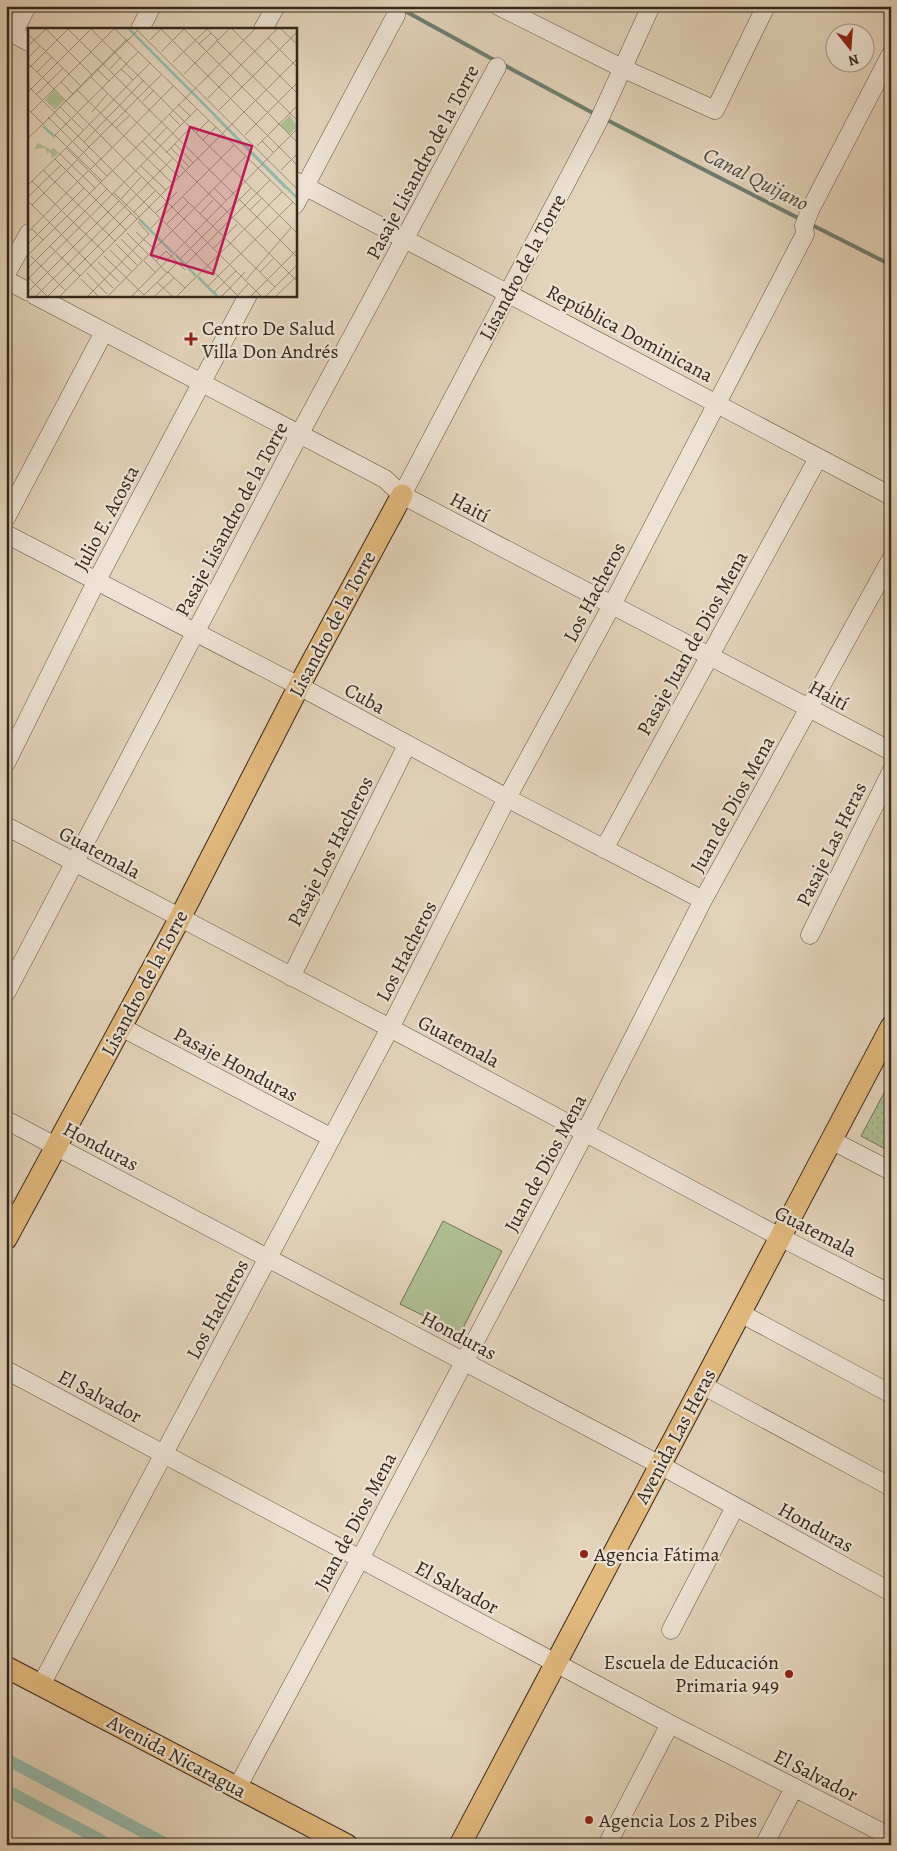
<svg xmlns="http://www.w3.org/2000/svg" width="897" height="1851" viewBox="0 0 897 1851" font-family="Alegreya,serif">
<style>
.green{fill:url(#green-dots);stroke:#727258}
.pitch{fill:#afbd93;stroke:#727258}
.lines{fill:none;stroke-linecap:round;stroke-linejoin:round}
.stream{stroke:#6f7f71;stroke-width:4}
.canal{stroke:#96b9aa;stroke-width:12}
.minor-casing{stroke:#605344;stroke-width:19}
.major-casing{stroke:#34281c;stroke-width:23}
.minor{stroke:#ede2d3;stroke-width:18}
.major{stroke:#e2ba7e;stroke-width:21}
.poi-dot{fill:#8f2418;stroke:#ede2d3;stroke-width:2}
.labels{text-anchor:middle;stroke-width:4.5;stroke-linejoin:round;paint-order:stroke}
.street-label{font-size:20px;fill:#34281c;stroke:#ede2d3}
.poi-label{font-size:20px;fill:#34281c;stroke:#ede2d3;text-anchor:start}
.water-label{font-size:21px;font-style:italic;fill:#4c4c40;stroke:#ede2d3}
.inset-river{fill:none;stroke:#96b9aa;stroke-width:2.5}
.inset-road{fill:none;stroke:#9d8f7b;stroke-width:1}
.view{fill:#c2185b;fill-opacity:0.15;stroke:#c2185b;stroke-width:2.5}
.inset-edge{fill:none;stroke:#34281c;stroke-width:2.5}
</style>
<defs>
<pattern id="green-dots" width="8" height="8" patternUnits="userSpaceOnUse" patternTransform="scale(1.25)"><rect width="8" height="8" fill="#afbd93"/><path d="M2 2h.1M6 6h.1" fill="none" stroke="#97a27e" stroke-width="1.8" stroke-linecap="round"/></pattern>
</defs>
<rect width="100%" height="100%" fill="#e3d3bb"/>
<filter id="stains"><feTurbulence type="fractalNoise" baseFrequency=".004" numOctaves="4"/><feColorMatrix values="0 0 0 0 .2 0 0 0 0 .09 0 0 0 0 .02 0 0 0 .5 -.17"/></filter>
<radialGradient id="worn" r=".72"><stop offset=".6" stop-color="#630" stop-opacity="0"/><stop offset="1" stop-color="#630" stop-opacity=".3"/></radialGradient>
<path class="green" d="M891 1080V1152L861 1136Z"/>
<path class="pitch" d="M443 1221 502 1251 460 1334 400 1304Z"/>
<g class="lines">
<path class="stream" d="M396 6 496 61
M502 64 593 113
M607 120 802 220
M810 224 891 265"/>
<path class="canal" d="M6 1759 168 1845
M6 1790 110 1845"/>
<defs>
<path id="minor" d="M498 6 622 68 715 110 766 6
M140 29 152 6
M263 29 276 6
M6 30 29 42
M13 34 27 6
M295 181 891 496
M295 205 396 15
M6 274 29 233
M6 280 29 292
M34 295 385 479 402 495 891 751
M402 495 598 122 651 6
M6 518 104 332
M6 534 299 686 507 798 703 900
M6 763 96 582 248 295
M6 826 390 1028 780 1237 891 1294
M604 849 818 458
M810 935 891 772
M291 977 407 745
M6 993 299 435 497 67
M121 1027 332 1138
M6 1120 660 1465 891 1592
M831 1140 891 1171
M740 1313 891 1394
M6 1370 670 1724 891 1837
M702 1385 891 1487
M671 1630 735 1507
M41 1685 390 1028 507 798 612 605 805 234 804 226 810 210 891 54
M237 1788 360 1559 585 1133 703 900 891 559
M607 1845 670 1724
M764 1845 794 1788"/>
<path id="major" d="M6 1239 180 918 299 686 402 495
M6 1667 347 1845
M460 1845 891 1027"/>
</defs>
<use href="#minor" class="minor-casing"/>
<use href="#major" class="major-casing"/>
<use href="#minor" class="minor"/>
<use href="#major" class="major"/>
</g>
<g class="poi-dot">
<path d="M188.5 331.5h5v5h5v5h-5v5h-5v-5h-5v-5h5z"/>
<circle cx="584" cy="1554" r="5"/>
<circle cx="789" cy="1674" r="5"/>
<circle cx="589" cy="1820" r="5"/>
</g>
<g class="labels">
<g class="street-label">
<text transform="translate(422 162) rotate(-62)" y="7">Pasaje Lisandro de la Torre</text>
<text transform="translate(522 267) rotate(-62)" y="7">Lisandro de la Torre</text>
<text transform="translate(630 333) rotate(28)" y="7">República Dominicana</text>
<text transform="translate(470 507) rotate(28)" y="7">Haití</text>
<text transform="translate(106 518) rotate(-62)" y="7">Julio E. Acosta</text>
<text transform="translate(231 519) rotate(-62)" y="7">Pasaje Lisandro de la Torre</text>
<text transform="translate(594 592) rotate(-62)" y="7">Los Hacheros</text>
<text transform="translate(332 624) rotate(-62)" y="7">Lisandro de la Torre</text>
<text transform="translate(692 643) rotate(-61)" y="7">Pasaje Juan de Dios Mena</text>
<text transform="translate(829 695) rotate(28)" y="7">Haití</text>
<text transform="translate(365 698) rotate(29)" y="7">Cuba</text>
<text transform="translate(732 804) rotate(-61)" y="7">Juan de Dios Mena</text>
<text transform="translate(831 844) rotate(-64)" y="7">Pasaje Las Heras</text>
<text transform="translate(330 851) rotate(-63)" y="7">Pasaje Los Hacheros</text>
<text transform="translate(100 852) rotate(28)" y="7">Guatemala</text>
<text transform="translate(406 951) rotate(-63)" y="7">Los Hacheros</text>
<text transform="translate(144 983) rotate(-62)" y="7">Lisandro de la Torre</text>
<text transform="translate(459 1041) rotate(28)" y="7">Guatemala</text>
<text transform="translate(236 1064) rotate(28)" y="7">Pasaje Honduras</text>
<text transform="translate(101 1146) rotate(28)" y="7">Honduras</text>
<text transform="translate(545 1163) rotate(-62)" y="7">Juan de Dios Mena</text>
<text transform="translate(816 1231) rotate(27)" y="7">Guatemala</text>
<text transform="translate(217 1309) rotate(-62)" y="7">Los Hacheros</text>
<text transform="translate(459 1335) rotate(28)" y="7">Honduras</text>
<text transform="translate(100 1396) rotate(28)" y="7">El Salvador</text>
<text transform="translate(675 1436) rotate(-62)" y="7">Avenida Las Heras</text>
<text transform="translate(355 1521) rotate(-62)" y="7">Juan de Dios Mena</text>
<text transform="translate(816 1527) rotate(29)" y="7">Honduras</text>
<text transform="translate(457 1587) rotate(28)" y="7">El Salvador</text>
<text transform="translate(177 1756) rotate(28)" y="7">Avenida Nicaragua</text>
<text transform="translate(816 1775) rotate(27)" y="7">El Salvador</text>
</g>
<g class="poi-label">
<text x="202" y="335">Centro De Salud<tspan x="202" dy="23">Villa Don Andrés</tspan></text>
<text x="594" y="1561">Agencia Fátima</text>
<text x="779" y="1669" text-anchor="end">Escuela de Educación<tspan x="779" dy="23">Primaria 949</tspan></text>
<text x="599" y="1827">Agencia Los 2 Pibes</text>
</g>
<g class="water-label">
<text transform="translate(756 179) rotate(27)" y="7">Canal Quijano</text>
</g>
</g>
<g transform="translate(28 28)">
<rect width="269" height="269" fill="#e3d3bb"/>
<path d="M26 62 36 72 27 82 17 72Z" fill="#afbd93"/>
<path d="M10 115 23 122 26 120 31 125 24 130 21 122 20 127 17 120 6 121Z" fill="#afbd93"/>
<path d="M262 87 269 99 262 106 252 97Z" fill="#afbd93"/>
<path class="inset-river" d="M101 1 269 170M188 89 258 160M15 98 27 109M111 191 145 225M147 226 168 248M170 249 189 268"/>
<path class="inset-road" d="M63 1 269 205M87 1 269 178M108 1 269 161M133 1 269 137M179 1 190 12M204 1 269 65M253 1 269 16M0 6 53 58M240 10 269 39M99 11 15 96 111 1M122 12 133 1M189 13 269 92M171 16 183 5M0 18 18 1 64 47M133 24 156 1 269 114M0 30 12 18M145 34 179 1M0 35 233 268M0 41 40 1 269 229M69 41 81 53M82 41 93 29M93 41 105 52M9 44 24 29M156 46 201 1M62 48 269 253M33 54 45 66M0 58 210 268M49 62 144 155M0 64 63 1M9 66 35 40M180 70 249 1M115 73 126 62M150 76 162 88M32 79 55 102M0 81 15 96 0 110M191 82 269 4M3 84 86 1M64 84 80 65M141 86 153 98M20 89 79 148M88 100 102 87M168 105 181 92M217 107 269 55M175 112 188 99M114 113 151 149M126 113 139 99M234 113 246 125M56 114 116 52M147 116 165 135M229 118 269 78M39 119 122 35M143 120 161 139M138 125 162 100M32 126 67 160M50 130 134 46M27 131 98 202M113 138 138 162M15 142 87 213M62 142 145 58M253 142 269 126M4 153 38 187M74 153 27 107 111 23M0 157 38 120 109 191M186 160 198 172M86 165 111 189M0 169 33 137M155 169 247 259M93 171 113 149M0 173 26 199M4 177 49 132M222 182 233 171M106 184 127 163M127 186 149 164M172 186 185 172M39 188 76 224M138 197 161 174M27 200 85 260M123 200 206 117M4 201 15 212M25 202 227 1M168 203 269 101M0 204 60 143M108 204 124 219M99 205 120 226M93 211 114 232M1 215 56 160M88 216 109 237M22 218 52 248M185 221 209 196M82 222 103 243M0 227 26 201M122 227 139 245M3 228 38 263M76 228 116 267 150 234M152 231 223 160M116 233 128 245M128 233 138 223 157 242M70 234 91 254M158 236 242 152M0 240 79 161M140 244 157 260M232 244 245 231M59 245 79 266M0 249 19 268M0 251 169 81M53 251 70 268M217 253 263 200M129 254 144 268M180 258 265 174M0 264 91 173M186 264 208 243M8 268 144 131M20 268 103 185M32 268 269 31M60 268 121 206 110 194M80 268 218 128M104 268 168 203M127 268 146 250M149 268 254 164M194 268 217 244M209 268 220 256M223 268 269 222M238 268 269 237M248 268 269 248"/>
<path class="view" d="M162 99 224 118 185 246 123 227Z"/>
<rect width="269" height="269" class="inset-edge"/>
</g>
<rect width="897" height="1851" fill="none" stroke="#e3d3bb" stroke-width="25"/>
<rect x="8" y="8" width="882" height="1836" fill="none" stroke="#34281c" stroke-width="2.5"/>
<rect x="12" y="12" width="872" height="1826" fill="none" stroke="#34281c"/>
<g transform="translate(850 48) rotate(163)"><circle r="24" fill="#ede2d3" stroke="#a3988a"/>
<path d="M0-4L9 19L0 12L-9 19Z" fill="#8f2418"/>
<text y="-8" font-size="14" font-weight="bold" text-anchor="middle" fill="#34281c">N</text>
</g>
<rect width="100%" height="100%" filter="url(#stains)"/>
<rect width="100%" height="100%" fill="url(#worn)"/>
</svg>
